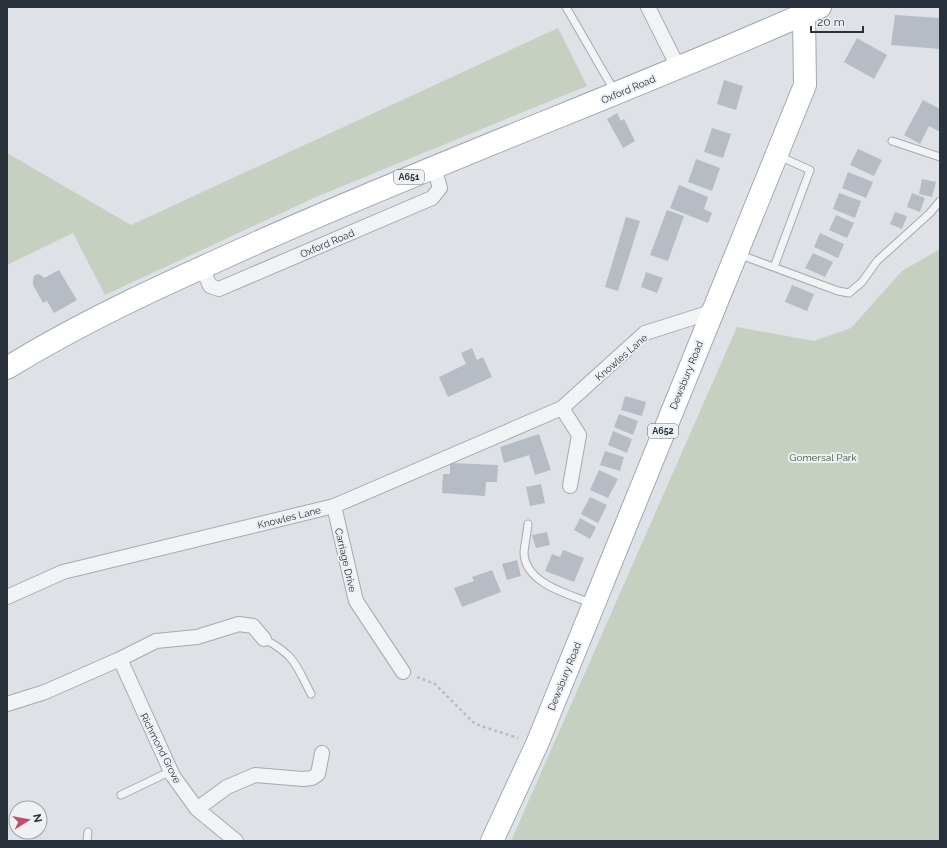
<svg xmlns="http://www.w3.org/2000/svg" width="947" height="848" viewBox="0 0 947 848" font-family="Raleway,sans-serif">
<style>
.green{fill:#c6d0c0}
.building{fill:#b6bcc3}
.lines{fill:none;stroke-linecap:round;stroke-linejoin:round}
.service-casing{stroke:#a4aab0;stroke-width:9}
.minor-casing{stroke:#a4aab0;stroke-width:16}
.primary-casing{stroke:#9fa8b1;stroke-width:24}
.path{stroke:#b9bdc1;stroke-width:2.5;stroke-dasharray:3 3;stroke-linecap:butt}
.service{stroke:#f1f3f5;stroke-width:7}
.minor{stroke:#f1f3f5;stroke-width:14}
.primary{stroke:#fff;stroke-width:22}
.labels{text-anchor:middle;stroke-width:4;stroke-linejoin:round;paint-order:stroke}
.shield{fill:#edf1f4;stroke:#646b73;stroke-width:1}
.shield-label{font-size:9px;font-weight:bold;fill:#29323c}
.street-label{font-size:10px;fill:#29323c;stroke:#edf1f4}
.park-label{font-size:10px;fill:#415637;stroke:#edf1f4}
</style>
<rect width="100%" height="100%" fill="#dee2e6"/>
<path class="green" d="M558 28 587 86 316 197 105 295 73 233 7 265V153L131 225Z
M940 249V841H511L737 327 814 341 851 328 902 271Z"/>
<path class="building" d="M895 15 940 18V49L891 45Z
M857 38 887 55 874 79 844 62Z
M724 80 743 86 736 110 717 104Z
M923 100 940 109V132L929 126 920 144 904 135Z
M617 113 621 121 624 119 635 141 623 148 607 119Z
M712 128 731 134 723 158 704 152Z
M858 149 882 160 874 176 850 165Z
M696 159 720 168 712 191 688 182Z
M848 172 873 182 866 198 842 188Z
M922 179 936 182 932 197 919 194Z
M679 185 708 197 704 209 712 213 708 223 670 208Z
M839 193 861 201 855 218 833 209Z
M912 193 925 198 920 212 907 207Z
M667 210 684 216 668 261 650 255Z
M895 212 907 216 902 229 890 224Z
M836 215 854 223 847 238 829 230Z
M626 217 640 221 618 291 605 287Z
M820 233 844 244 838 258 814 247Z
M813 253 833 262 825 277 805 268Z
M59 270 77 300 54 313 47 301 43 303 33 285V281L34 276 38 274 42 276 44 278Z
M646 272 663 278 657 293 641 287Z
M792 285 814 294 807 311 785 302Z
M472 348 477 360 483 357 492 377 448 397 439 377 466 364 461 353Z
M625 396 646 402 642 416 621 410Z
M619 414 638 421 633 435 614 427Z
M613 431 632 439 627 453 608 445Z
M539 434 551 470 535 475 529 455 504 463 500 447Z
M605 451 624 457 620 471 600 465Z
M450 463 498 465 497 482H486L485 496 442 493 443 474H450Z
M599 470 618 479 608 498 590 490Z
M541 484 545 503 530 506 526 487Z
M590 497 607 505 598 523 581 514Z
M580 518 596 527 590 539 574 530Z
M547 532 550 545 536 548 532 535Z
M563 550 584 558 574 582 545 571 552 554 560 557Z
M517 560 521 576 507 580 502 564Z
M492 570 501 592 462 607 454 588 474 581 472 577Z"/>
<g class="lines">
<defs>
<path id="service" d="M566 7 615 92
M892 141 940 157
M738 254 838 291 849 293 862 282 877 261 930 213 940 201
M774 267 810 170 779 156
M528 524C527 534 525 543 524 552 524 583 568 594 591 603
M264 639C295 655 296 665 311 694
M121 795 171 771
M87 841 88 832"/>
<path id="minor" d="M648 7 678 67
M202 267 210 286 219 289 432 198 440 188 434 167
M562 408 579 435 570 486
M334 506 356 601 403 672
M7 597 63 572 334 506 562 408 645 333 711 312
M120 659 173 776 197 809 236 841
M7 704 45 692 120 659 156 641 197 637 239 624 253 626 264 639
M197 809 227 787 255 775 303 779 312 778 318 774 322 753"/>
<path id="primary" d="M7 368C88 318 176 279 263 240 447 158 636 89 820 7
M492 841 537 744 805 85 804 14"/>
</defs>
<use href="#service" class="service-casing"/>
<use href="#minor" class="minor-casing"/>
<use href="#primary" class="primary-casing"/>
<path class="path" d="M417 677 435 684 475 724 518 738"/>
<use href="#service" class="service"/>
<use href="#minor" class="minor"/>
<use href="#primary" class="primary"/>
</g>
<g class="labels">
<g class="shield">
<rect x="394" y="170" width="30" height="14" rx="3"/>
<rect x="648" y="424" width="30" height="14" rx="3"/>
</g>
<g class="shield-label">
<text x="409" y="180">A651</text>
<text x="663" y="434">A652</text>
</g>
<g class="street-label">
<text transform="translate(628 89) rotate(-23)" y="4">Oxford Road</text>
<text transform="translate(327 243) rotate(-23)" y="4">Oxford Road</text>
<text transform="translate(621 357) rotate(-41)" y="4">Knowles Lane</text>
<text transform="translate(686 375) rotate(-68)" y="4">Dewsbury Road</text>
<text transform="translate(289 517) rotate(-14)" y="4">Knowles Lane</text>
<text transform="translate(346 560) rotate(77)" y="4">Carriage Drive</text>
<text transform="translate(564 676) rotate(-68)" y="4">Dewsbury Road</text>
<text transform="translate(161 748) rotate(63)" y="4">Richmond Grove</text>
</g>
<g class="park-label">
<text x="823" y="461">Gomersal Park</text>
</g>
</g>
<rect width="947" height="848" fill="none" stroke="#29323c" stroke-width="16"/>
<g transform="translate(28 820) rotate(79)"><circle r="19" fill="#edf1f4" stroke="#9fa5aa"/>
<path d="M0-3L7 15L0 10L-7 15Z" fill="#c24d6d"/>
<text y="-6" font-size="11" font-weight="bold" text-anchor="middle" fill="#29323c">N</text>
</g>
<path d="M811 26v6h52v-6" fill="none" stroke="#29323c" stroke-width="2"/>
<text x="817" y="26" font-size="12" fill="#29323c" stroke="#edf1f4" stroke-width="3" paint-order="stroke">20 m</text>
</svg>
